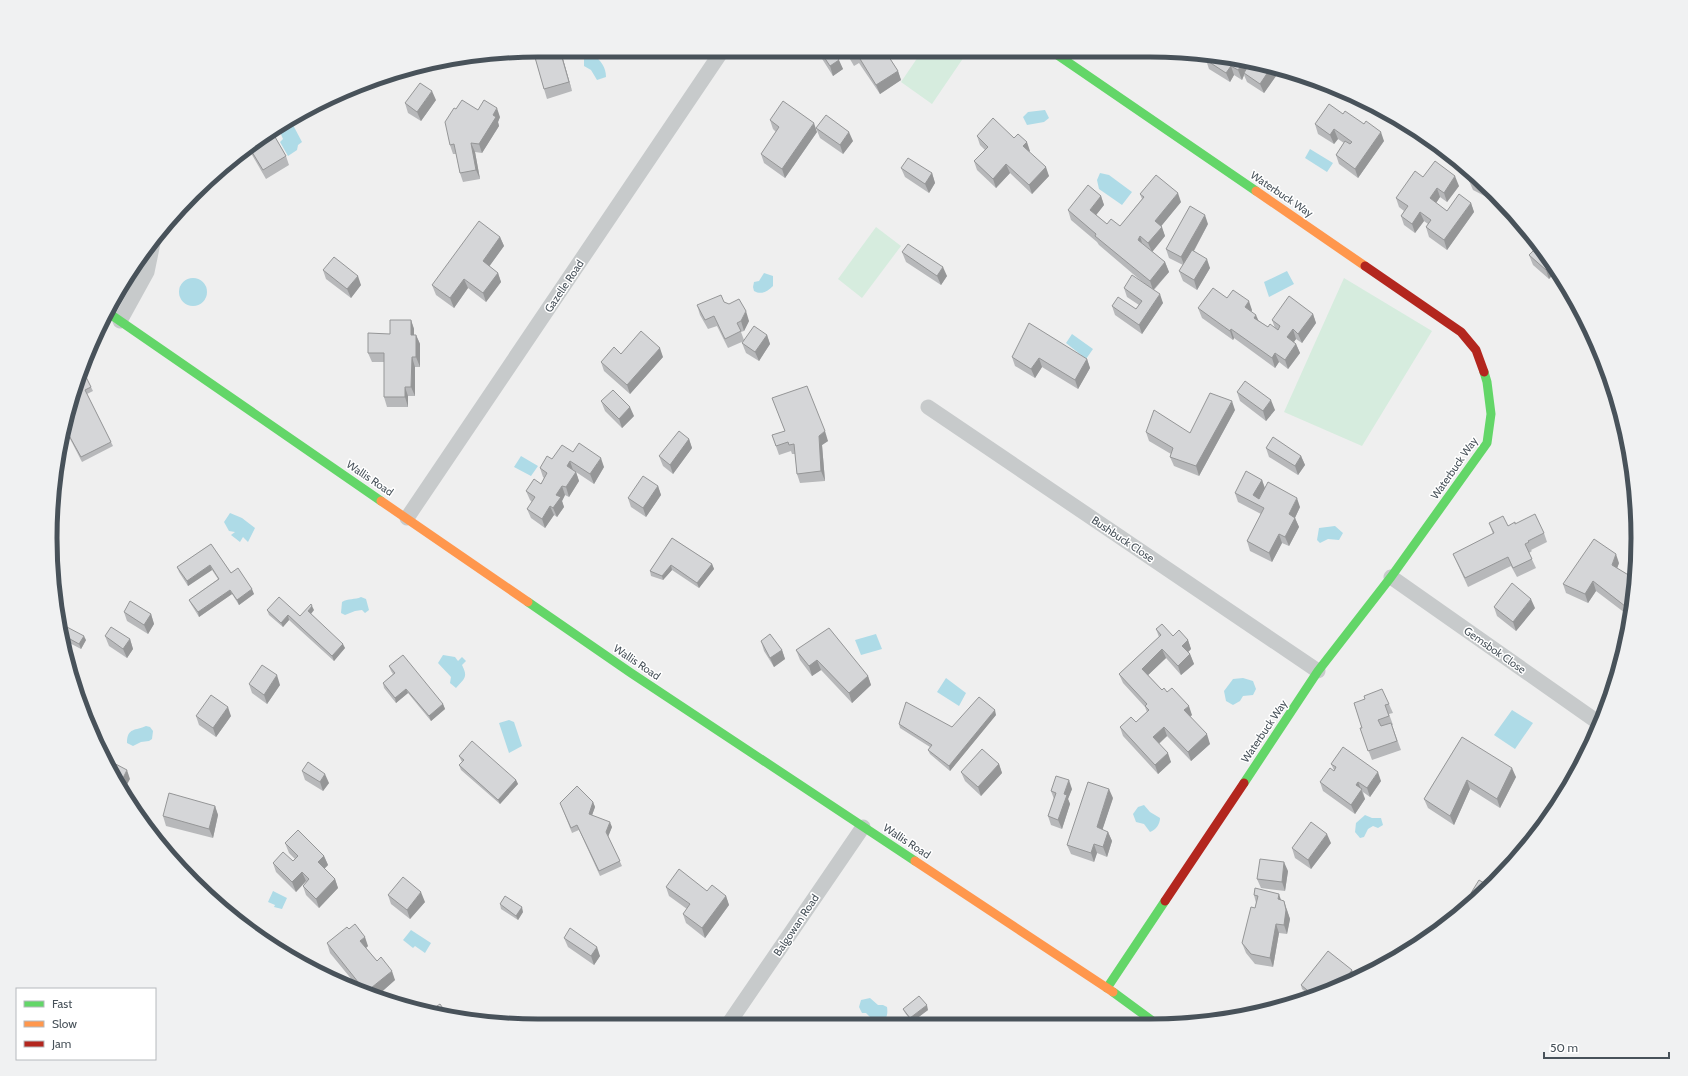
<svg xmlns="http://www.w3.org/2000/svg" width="1688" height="1076" viewBox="0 0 1688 1076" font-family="Cabin,sans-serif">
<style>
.green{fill:#d6ecde}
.water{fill:#aedbe7}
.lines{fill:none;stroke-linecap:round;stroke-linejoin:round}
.street{stroke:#c7cacb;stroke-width:15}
.fast{stroke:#63d668;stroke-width:9}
.slow{stroke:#ff974d;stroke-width:9}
.jam{stroke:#b3261e;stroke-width:9}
.wall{fill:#b7b8ba}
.shaded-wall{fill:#959697}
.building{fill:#d5d6d8;stroke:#959697}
.labels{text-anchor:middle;stroke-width:3;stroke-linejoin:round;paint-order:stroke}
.street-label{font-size:11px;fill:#48525a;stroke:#fff}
.rim{fill:none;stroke:#48525a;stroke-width:5}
</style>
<rect width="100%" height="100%" fill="#efefef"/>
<path class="green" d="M920 54H966L932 104 901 82Z
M876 227 901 246 862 298 838 279Z
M1344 278 1432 331 1362 446 1284 412Z"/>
<path class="water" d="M587 54H593C601 61 606 67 606 77L597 80 591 70 584 66V57Z
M1045 110 1049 118 1044 122 1027 125 1023 117 1028 112Z
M293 125 302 142 298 145 297 150 288 156 280 142 283 139 280 132Z
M1310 149 1333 163 1327 172 1305 158Z
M1100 173 1109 175 1132 192 1122 205 1099 189 1097 180Z
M1287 271 1294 284 1269 297 1264 282Z
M764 273 773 276V286C767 292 761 295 754 291L753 287 754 282 759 281Z
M179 292a14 14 0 1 1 28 0a14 14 0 1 1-28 0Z
M1072 334 1093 349 1086 359 1066 343Z
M521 456 538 466 531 476 514 467Z
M230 513 242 518 255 528 248 542 243 537 240 542 231 535 235 532 229 531 224 522Z
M1335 526 1343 533 1339 540 1328 539 1320 543 1317 540 1319 528Z
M361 597 366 599 369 610 365 613 362 610 355 611 345 615 341 613 342 602C348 598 355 600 361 597Z
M876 634 882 649 861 655 855 640Z
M443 655 455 657 458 661 462 657 466 661 462 665C468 677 465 678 456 688L450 683 451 677 438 663Z
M946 678 966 693 959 706 937 692Z
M1243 678 1253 681 1256 689 1253 695 1243 696 1240 701 1233 705 1226 701 1224 691 1233 679Z
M1512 710 1533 723 1515 749 1494 735Z
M509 720 514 722 522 746 509 753 499 723Z
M146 726 150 727 153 731 152 739 149 741 141 742 133 746 127 743C127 727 136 731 146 726Z
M1144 805 1150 812 1160 818C1160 824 1156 830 1150 832L1144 824 1136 822 1133 814 1138 807Z
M1365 815 1372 818H1381L1383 825 1378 828 1373 826 1368 829 1364 837 1360 838 1355 832 1356 823Z
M273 891 287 898 282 909 274 907 275 905 268 902Z
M411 930 431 943 425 953 415 946 413 948 403 940Z
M870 998 878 1005H883L887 1007C888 1014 887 1018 882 1023H876L866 1013H862L859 1007 861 1000Z"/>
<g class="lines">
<path class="street" d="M120 321 147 272 154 238
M928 407 1318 671
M407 518 720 54
M1391 577 1599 723
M729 1023 863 827"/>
<path class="fast" d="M1056 54 1256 191
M107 312 381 501
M528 602 631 673 915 861
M1244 783 1318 671 1391 577 1487 443 1491 414 1487 382 1484 372
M1107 988 1165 901
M1113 992 1158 1025"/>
<path class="slow" d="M1256 191 1365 266
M381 501 528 602
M915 861 1113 992"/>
<path class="jam" d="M1365 266 1461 332 1476 350 1484 372
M1165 901 1244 783"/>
</g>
<path class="wall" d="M534 54H568L569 58 563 59 572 91 547 99 544 89Z
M813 54H835L843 69 833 76 819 54 815 57Z
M847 54H887L898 71 901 80 880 94 859 63 854 66Z
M1205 54H1213L1274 70 1276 76 1264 93 1247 82 1244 75 1242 80 1234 75 1230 82 1209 69 1206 60 1208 56Z
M436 100 421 121 408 113 405 103Z
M478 110 500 117 498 122 499 126 482 153 475 152 480 179 463 182 460 173 456 154H453L450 145Z
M1343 114 1364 124 1384 141 1358 178 1339 164 1336 155 1344 143 1338 139 1334 144 1318 134 1315 124Z
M294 119 272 132 286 156 289 165 266 179 248 148 267 132Z
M770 120 817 132 785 178 764 163 761 154 776 132 773 129Z
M816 128 853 141 843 154 820 138Z
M977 136 1014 138 1030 151 1029 152 1049 176 1032 194 1010 173 996 188 977 170 974 161 985 150 980 145Z
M901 168 932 173 935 183 929 193 905 177Z
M1473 175 1506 206V207L1473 190 1469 181Z
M1423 177 1459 186 1447 202 1440 197 1436 203 1447 211 1471 203 1474 212 1447 250 1429 237 1426 227 1428 224 1424 221 1415 233 1404 225 1401 216 1404 211 1399 207 1396 198Z
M1140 194 1181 202 1161 226 1165 236 1152 252 1165 262 1169 272 1154 290 1163 303 1142 334 1115 315 1112 306 1136 309 1139 305 1127 297 1124 288 1146 285 1099 245 1097 242 1071 220 1068 210 1101 196 1104 205 1096 215 1107 224 1120 226 1142 199Z
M1208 224 1194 251 1210 268 1197 290 1183 281 1179 271 1183 265 1169 258 1166 249Z
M500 237 504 246 489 266 498 273 501 282 486 302 468 288 454 308 436 295 432 285Z
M1538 246 1556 271 1549 279 1533 265 1529 255Z
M902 252 947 276 941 285 906 262Z
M323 270 361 285 351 298 326 279Z
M724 302 749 321 744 331 741 332 744 340 767 335 770 344 759 361 746 353 742 343 744 341 728 348 717 326 708 329 700 315 697 305Z
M1198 308 1252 310V312L1258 320 1268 327 1275 328 1272 320 1313 314 1316 323 1302 343 1296 339 1294 342 1296 344 1300 353 1288 369 1279 362 1275 368 1234 338 1233 340 1202 318Z
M411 320 414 329V335H416L420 344V367H415V396H408V407H387L384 397V362H372L368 353 390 334Z
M621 354 663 357 630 394 604 371 601 362Z
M1012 357 1087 359 1090 368 1078 389 1042 367 1035 378 1015 366Z
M76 381 91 387 93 391 87 394 113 446 82 462 66 431Z
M1237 392 1275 410 1266 421 1240 401Z
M772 398 828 441 822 445 825 481 800 483 797 474 795 454H792L791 451 779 455 772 435 785 431Z
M601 401 634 416 622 428 605 411Z
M1235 410 1199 476 1174 466 1170 457 1171 454 1149 441 1146 432 1190 433Z
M689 439 692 448 673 474 663 466 659 456Z
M1266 448 1301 456 1305 465 1298 475 1269 457Z
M573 452 604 467 594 484 576 472 579 481 569 497 565 495 562 501 564 507 557 517 554 515 545 528 531 518 527 509 532 502 530 500 526 491 541 484 544 478 543 477 540 468 552 459Z
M1262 480 1265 488 1300 507 1295 518 1299 527 1289 546 1282 543 1272 562 1250 551 1247 541 1261 514 1238 502 1235 493Z
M658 486 661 495 646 517 631 507 628 498Z
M1489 523 1508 526 1515 524 1544 533 1547 542 1531 550 1532 551 1529 553 1536 568 1517 577 1511 566 1468 587 1457 563 1453 554 1493 534Z
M672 538 712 564 714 569 699 588 672 570 663 580 651 576 650 571Z
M211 544 231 573 254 594 239 605 232 594 199 617 191 604 189 600 218 579 212 570 188 586 179 572 177 567Z
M1619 563 1617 568 1635 579 1629 616 1596 591 1588 603 1566 593 1563 584Z
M1494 607 1535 608 1516 631 1497 616Z
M267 610 300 616 314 610 311 614 345 648 334 661 289 620 283 627 269 615Z
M124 612 151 614 154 624 148 634 127 621Z
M1156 629 1173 636 1188 640 1191 649 1188 652 1190 654 1194 664 1181 675 1166 658 1148 675 1162 690 1167 692 1192 715 1190 717 1210 744 1191 761 1167 736 1159 744 1171 762 1158 774 1123 736 1120 727 1136 722 1147 712 1145 707 1123 683 1119 674 1159 637Z
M61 634 86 640 81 649 62 639Z
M105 636 130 639 133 649 127 658 109 646Z
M761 641 782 650 785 659 774 667 764 651Z
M796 650 868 676 871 685 852 703 821 670 812 676 800 660Z
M389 666 443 704 445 709 431 721 408 693 396 703 384 688 383 683 393 674 391 671Z
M249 684 280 685 267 704 252 693Z
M1354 703 1389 704 1393 713 1389 714 1393 725H1392L1401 750 1372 760 1360 728H1362Z
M996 715 950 771 930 754 928 750 930 747 900 728 899 724 952 727Z
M196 716H231L216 737 199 725Z
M1462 737 1516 777 1500 808 1470 789 1454 825 1428 808 1424 799Z
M459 756 516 780 518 784 500 804 461 770 459 765 462 762Z
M999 764 1002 773 981 796 965 781 961 772Z
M1331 764 1381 781 1370 797 1363 792 1365 799 1355 814 1323 791 1320 782 1334 770Z
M302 771 329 783 323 791 305 780Z
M1072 789 1068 799 1070 804 1062 829 1051 825 1048 816 1054 799 1051 791Z
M1113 798 1102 830 1108 832 1112 841 1107 857 1097 853 1094 862 1071 854 1067 845Z
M593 802 595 807 592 815 612 827 608 836 622 866 600 876 579 830 572 833 560 803Z
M215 806 218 815 213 838 166 826 163 816Z
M285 843 324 856 328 865 324 869 335 879 338 888 319 908 306 895 303 886 306 882V881L296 892 276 872 273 863 293 861 295 859 289 853Z
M1331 843 1311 869 1295 858 1292 848Z
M1288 871 1285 891 1261 888 1257 879Z
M1489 886 1474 902 1471 893Z
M666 887 707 891 726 896 729 905 705 938 686 923 683 914 687 909 669 896Z
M388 895 425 902 410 919 391 904Z
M1254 895 1281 900 1287 910 1290 919 1287 934 1279 933 1273 967 1255 964 1246 953 1242 943 1255 908 1256 903Z
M500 904 523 912 518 920 501 909Z
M349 929 368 946 366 948 377 961 395 980 377 996 362 992 330 953 327 943Z
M564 938 600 956 594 965 568 947Z
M1354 975 1351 978 1310 996 1302 989 1301 985Z
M903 1009 928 1010 912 1022 905 1013Z"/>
<path class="shaded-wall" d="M561 54 563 59 572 91 569 82Z
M814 54H819L815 57Z
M839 60 843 69 833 76 830 66Z
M1244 62 1251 64 1244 73V75L1242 80 1238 70Z
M1231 66 1234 75 1230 82 1226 73Z
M1270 69 1274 70 1276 76 1264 93 1260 84Z
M898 71 901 80 880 94 876 85Z
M432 91 436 100 421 121 417 112Z
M497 108 500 117 498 122 499 126 482 153 479 144 493 115Z
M814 123 817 132 785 178 782 169Z
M1334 129 1338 139 1334 144 1330 135Z
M849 132 853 141 843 154 840 145Z
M1381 132 1384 141 1358 178 1355 169Z
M1027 142 1030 151 1026 155 1023 146Z
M471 143 475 152 480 179 476 170Z
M1006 164 1010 173 996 188 993 179Z
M1046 167 1049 176 1032 194 1029 185Z
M932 173 935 183 929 193 925 184Z
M1455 176 1459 186 1447 202 1444 193Z
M1437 188 1440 197 1433 208 1430 198Z
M1178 193 1181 202 1158 230 1155 221Z
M1101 196 1104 205 1093 219 1090 210Z
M1471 203 1474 212 1447 250 1444 240Z
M1420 212 1424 221 1415 233 1412 224Z
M1205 215 1208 224 1185 267 1181 257Z
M1162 227 1165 236 1152 252 1148 243Z
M1140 236 1143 246 1138 240Z
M500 237 504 246 486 271 483 261Z
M1207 259 1210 268 1197 290 1194 280Z
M1165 262 1169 272 1153 290 1150 281Z
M1551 264 1556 271 1549 279 1546 270Z
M943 267 947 276 941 285 937 276Z
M498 273 501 282 486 302 483 293Z
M358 276 361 285 351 298 347 289Z
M464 279 468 288 454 308 450 298Z
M1160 294 1163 303 1142 334 1139 325Z
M1249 301 1252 310 1248 316 1245 307Z
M746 311 749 321 744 331 741 321Z
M1313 314 1316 323 1302 343 1298 334Z
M1256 315 1260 324 1254 318Z
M411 320 414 329V344L411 335Z
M1231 329 1234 338 1233 340 1230 331Z
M1293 329 1296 339 1291 346 1287 337Z
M416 335 420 344V367L416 357Z
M767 335 770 344 759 361 755 352Z
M1296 344 1300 353 1288 369 1285 360Z
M660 348 663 357 630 394 627 385Z
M1275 353 1279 362 1275 368 1272 358Z
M412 357 415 367V396L411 387Z
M1039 358 1042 367 1035 378 1031 369Z
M1087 359 1090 368 1078 389 1075 380Z
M405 387 408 396V407L405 397Z
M1271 400 1275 410 1266 421 1263 411Z
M1232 401 1235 410 1199 476 1196 466Z
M630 407 634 416 622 428 619 419Z
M825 431 828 441 822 445 825 481 821 471 819 436Z
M689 439 692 448 673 474 670 465Z
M1301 456 1305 465 1298 475 1295 466Z
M601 458 604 467 594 484 590 474Z
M570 461 573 470 567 466Z
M576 472 579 481 569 497 566 487Z
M1262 480 1265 489 1257 505 1253 495Z
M562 486 565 495 562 501 564 507 557 517 553 508 556 495Z
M658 486 661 495 646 517 643 508Z
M1297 498 1300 507 1292 524 1289 514Z
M550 506 554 515 545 528 542 519Z
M1295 518 1299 527 1289 546 1285 537Z
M1279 534 1282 543 1272 562 1269 553Z
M1616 554 1619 563 1615 574 1612 565Z
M712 564 714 569 699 588 697 583Z
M210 565 212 570 188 586 187 581Z
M671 565 672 570 663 580 662 576Z
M1593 581 1596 591 1588 603 1585 594Z
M252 589 254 594 239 605 237 600Z
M230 590 232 594 199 617 198 612Z
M1531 599 1535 608 1516 631 1513 622Z
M312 606 314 610 309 616 308 611Z
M151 614 154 624 148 634 144 625Z
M288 615 289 620 283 627 281 623Z
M84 636 86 640 81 649 79 644Z
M130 639 133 649 127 658 123 649Z
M1188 640 1191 649 1185 655 1182 646Z
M343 644 345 648 334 661 332 656Z
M1162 649 1166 658 1145 678 1142 669Z
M782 650 785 659 774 667 770 658Z
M1190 654 1194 664 1181 675 1178 666Z
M817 660 821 670 812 676 809 666Z
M277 675 280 685 267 704 264 695Z
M868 676 871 685 852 703 849 693Z
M406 689 408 693 396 703 395 698Z
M443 704 445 709 431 721 429 716Z
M1189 706 1192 715 1187 719 1184 710Z
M228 707 231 716 216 737 213 728Z
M995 710 996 715 950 771 949 766Z
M1164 727 1167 736 1156 746 1153 737Z
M100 731 103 741 98 745 94 737Z
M1207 734 1210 744 1191 761 1188 752Z
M1168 753 1171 762 1158 774 1155 765Z
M108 756 111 766 110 767 105 759Z
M999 764 1002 773 981 796 978 787Z
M1512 768 1516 777 1500 808 1497 799Z
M127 770 130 779 123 792 120 784Z
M1378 772 1381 781 1370 797 1367 788Z
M325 774 329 783 323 791 320 782Z
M516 780 518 784 500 804 498 800Z
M1069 780 1072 789 1068 799 1070 804 1062 829 1058 820 1064 794Z
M1467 780 1470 789 1454 825 1450 816Z
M1358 782 1365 799 1355 814 1351 805 1356 785Z
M1109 789 1113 798 1100 837 1097 827Z
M593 802 595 807 591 818 589 814Z
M215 806 218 815 213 838 209 829Z
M610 822 612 827 608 837 606 832Z
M1108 832 1112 841 1107 857 1103 847Z
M1327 834 1331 843 1311 869 1308 860Z
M1094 844 1097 853 1094 862 1091 853Z
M324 856 328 865 321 872 318 862Z
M1284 862 1288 871 1285 891 1282 882Z
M302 872 306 881 296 892 292 882Z
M335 879 338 888 319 908 316 899Z
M421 892 425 902 410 919 407 910Z
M1279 894 1282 903 1278 899Z
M726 896 729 905 705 938 702 928Z
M1284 901 1290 919 1287 934 1284 925Z
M522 907 523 912 518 920 516 916Z
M1276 924 1279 933 1273 967 1270 958Z
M365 937 368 946 364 950 360 941Z
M597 947 600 956 594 965 591 956Z
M1352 970 1354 975 1351 978 1343 982Z
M392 971 395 980 377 996 366 993V992Z
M927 1005 928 1010 912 1022 910 1018Z"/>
<path class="building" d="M534 54H561L569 82 544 89Z
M822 54H835L839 60 830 66Z
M849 54H855L851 57Z
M857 54H887L898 71 876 85Z
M1210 54H1213L1244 62 1238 70 1231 66 1226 73 1206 60Z
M1249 64 1270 69 1260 84 1244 73Z
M420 83 432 91 417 112 405 103Z
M462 100 478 110 484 100 497 108 493 115 496 117 479 144 471 143 476 170 460 173 454 144 450 145 445 122 454 108 456 109Z
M783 101 814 123 782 169 761 154 779 127 770 120Z
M1329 104 1343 114 1345 111 1364 124 1366 121 1381 132 1355 169 1336 155 1345 141 1350 144 1352 142 1334 129 1330 135 1315 124Z
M826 115 849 132 840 145 816 128Z
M993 118 1014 138 1018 134 1027 142 1023 146 1046 167 1029 185 1006 164 993 179 974 161 988 147 977 136Z
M271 130 286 156 263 170 249 147 267 132Z
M908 158 932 173 925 184 901 168Z
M1435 161 1455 176 1444 193 1437 188 1430 198 1447 211 1459 194 1471 203 1444 240 1426 227 1431 220 1420 212 1412 224 1401 216 1408 206 1396 198 1415 171 1423 177Z
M1156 175 1178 193 1155 221 1162 227 1148 243 1140 236 1138 240 1165 262 1150 281 1095 236 1096 234 1068 210 1088 185 1101 196 1090 210 1107 224 1111 219 1120 226 1144 197 1140 194Z
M1473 175 1491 192 1469 181Z
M1190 206 1205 215 1181 257 1166 249Z
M479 221 500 237 483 261 498 273 483 293 464 279 450 298 432 285Z
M908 244 943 267 937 276 902 252Z
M1538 246 1551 264 1546 270 1529 255Z
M1192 250 1207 259 1194 280 1179 271Z
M334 257 358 276 347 289 323 270Z
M1132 275 1160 294 1139 325 1112 306 1118 297 1136 309 1142 301 1124 288Z
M1213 288 1227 298 1233 290 1249 301 1245 307 1256 315 1254 318 1268 327 1270 324 1278 330 1280 326 1272 320 1289 296 1313 314 1298 334 1293 329 1287 337 1296 344 1285 360 1275 353 1272 358 1231 329 1230 331 1198 308Z
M721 295 724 302 729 304 739 299 746 311 741 321 737 323 741 331 725 339 714 316 705 320 697 305Z
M390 320H411V335H416V357H412L411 387H405V397H384V353H368V333L390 334Z
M1029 323 1087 359 1075 380 1039 358 1031 369 1012 357Z
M754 326 767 335 755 352 742 343Z
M641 331 660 348 627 385 601 362 614 347 621 354Z
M82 369 91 387 85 390 111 442 81 457 66 430 76 381Z
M1245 381 1271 400 1263 411 1237 392Z
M807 386 825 431 819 436 821 471 797 474 794 444 789 445 788 442 776 446 772 435 785 431 772 398Z
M613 390 630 407 619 419 601 401Z
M1210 393 1232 401 1196 466 1170 457 1173 448 1146 432 1154 410 1190 433Z
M679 431 689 439 670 465 659 456Z
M1273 437 1301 456 1295 466 1266 448Z
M579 443 601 458 590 474 570 461 567 466 576 472 566 487 562 486 556 495 561 497 553 508 550 506 542 519 527 509 535 497 526 491 534 479 541 484 547 473 540 468 547 456 552 459 562 445 573 452Z
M1246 471 1262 480 1253 495 1259 499 1268 482 1297 498 1289 514 1295 518 1285 537 1279 534 1269 553 1247 541 1264 508 1235 493Z
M643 476 658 486 643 508 628 498Z
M1535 514 1544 533 1528 541 1529 542 1525 544 1532 559 1513 568 1508 557 1465 578 1453 554 1494 533 1489 523 1503 516 1508 526 1515 522V524Z
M672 538 712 564 697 583 671 565 662 576 650 571Z
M1594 539 1616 554 1612 565 1635 579 1630 610 1593 581 1585 594 1563 584Z
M211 544 231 573 238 568 252 589 237 600 230 590 198 612 189 600 219 579 210 565 187 581 177 567Z
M1512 583 1531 599 1513 622 1494 607Z
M279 597 300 616 311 604 312 606 308 611 343 644 332 656 288 615 281 623 267 610Z
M130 601 151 614 144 625 124 612Z
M1162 624 1173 636 1179 630 1188 640 1182 646 1190 654 1178 666 1162 649 1142 669 1162 690 1164 688 1167 692 1172 688 1189 706 1184 710 1207 734 1188 752 1164 727 1153 737 1168 753 1155 765 1120 727 1131 717 1136 722 1149 710 1145 706 1147 704 1119 674 1161 635 1156 629Z
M65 626 84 636 79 644 61 634Z
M111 627 130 639 123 649 105 636Z
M829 628 868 676 849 693 817 660 809 666 796 650Z
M770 634 782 650 770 658 761 641Z
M403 655 443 704 429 716 406 689 395 698 383 683 395 673 389 666Z
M262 665 277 675 264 695 249 684Z
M1382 689 1389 704 1385 705 1389 716 1378 720 1381 726 1391 723 1397 741 1368 751 1360 728H1362L1354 703 1365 699 1364 696Z
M211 695 228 707 213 728 196 716Z
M979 697 995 710 949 766 928 750 932 745 899 724 906 702 952 727Z
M94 724 100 731 94 737 89 728Z
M1462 737 1512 768 1497 799 1467 780 1450 816 1424 799Z
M472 741 516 780 498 800 459 765 464 760 459 756Z
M98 746 108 756 105 759Z
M1343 747 1378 772 1367 788 1358 782 1356 785 1362 789 1351 805 1320 782 1330 768 1334 771 1336 767 1331 764Z
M982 749 999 764 978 787 961 772Z
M108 760 127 770 120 784 118 783 107 762Z
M308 762 325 774 320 782 302 771Z
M1056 776 1069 780 1064 794 1067 795 1058 820 1048 816 1056 793 1051 791Z
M1088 782 1109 789 1097 827 1108 832 1103 847 1094 844 1091 853 1067 845Z
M577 786 593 802 589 814 610 822 606 832 620 861 599 871 577 825 571 828 560 803Z
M169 793 215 806 209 829 163 816Z
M1311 822 1327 834 1308 860 1292 848Z
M298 830 324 856 318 862 335 879 316 899 303 886 309 879 302 872 292 882 273 863 283 852 293 861 298 856 285 843Z
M1260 859 1284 862 1282 882 1257 879Z
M679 869 707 891 712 885 726 896 702 928 683 914 690 904 666 887Z
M403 877 421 892 407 910 388 895Z
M1479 880 1489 886 1478 898 1471 893Z
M1255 888 1279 894 1278 899 1284 901 1286 910 1284 925 1276 924 1270 958 1251 954 1242 943 1251 907 1255 908 1258 896 1254 895Z
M505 896 522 907 516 916 500 904Z
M355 924 365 937 360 941 377 961 381 957 392 971 366 992 327 943 347 927 349 929Z
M570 928 597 947 591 956 564 938Z
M1328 951 1352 970 1343 982 1312 994 1301 985Z
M919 996 927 1005 910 1018 903 1009Z
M440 1004 447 1014 431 1010Z
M806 1020 824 1023H805Z"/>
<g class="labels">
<g class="street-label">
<text transform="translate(1282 194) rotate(34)" y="4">Waterbuck Way</text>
<text transform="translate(564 286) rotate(-56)" y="4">Gazelle Road</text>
<text transform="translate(1454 468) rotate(-55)" y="4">Waterbuck Way</text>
<text transform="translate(370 478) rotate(34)" y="4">Wallis Road</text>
<text transform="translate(1123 539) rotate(34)" y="4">Bushbuck Close</text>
<text transform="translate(1495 650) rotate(35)" y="4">Gemsbok Close</text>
<text transform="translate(637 662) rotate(34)" y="4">Wallis Road</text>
<text transform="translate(1264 731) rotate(-56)" y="4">Waterbuck Way</text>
<text transform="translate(907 841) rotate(33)" y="4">Wallis Road</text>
<text transform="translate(796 925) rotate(-56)" y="4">Balgowan Road</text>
</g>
</g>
<path d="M0 0H1688V1076H0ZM538 57H1150A481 481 0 0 1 1631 538V538A481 481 0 0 1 1150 1019H538A481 481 0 0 1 57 538V538A481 481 0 0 1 538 57Z" fill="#f0f1f2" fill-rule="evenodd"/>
<path class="rim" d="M538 57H1150A481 481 0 0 1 1631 538V538A481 481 0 0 1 1150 1019H538A481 481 0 0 1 57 538V538A481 481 0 0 1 538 57Z"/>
<rect x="16" y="988" width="140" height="72" fill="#ffffff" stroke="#b6babd"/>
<rect x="24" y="1001" width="20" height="6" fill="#63d668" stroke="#b6babd"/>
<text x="52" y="1008" font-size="12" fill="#48525a">Fast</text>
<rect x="24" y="1021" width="20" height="6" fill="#ff974d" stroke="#b6babd"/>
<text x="52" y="1028" font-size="12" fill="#48525a">Slow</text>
<rect x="24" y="1041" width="20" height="6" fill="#b3261e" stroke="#b6babd"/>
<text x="52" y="1048" font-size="12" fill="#48525a">Jam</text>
<path d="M1544 1052v6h125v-6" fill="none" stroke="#48525a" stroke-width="2"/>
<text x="1550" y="1052" font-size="12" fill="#48525a" stroke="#ffffff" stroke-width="3" paint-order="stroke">50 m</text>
</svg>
